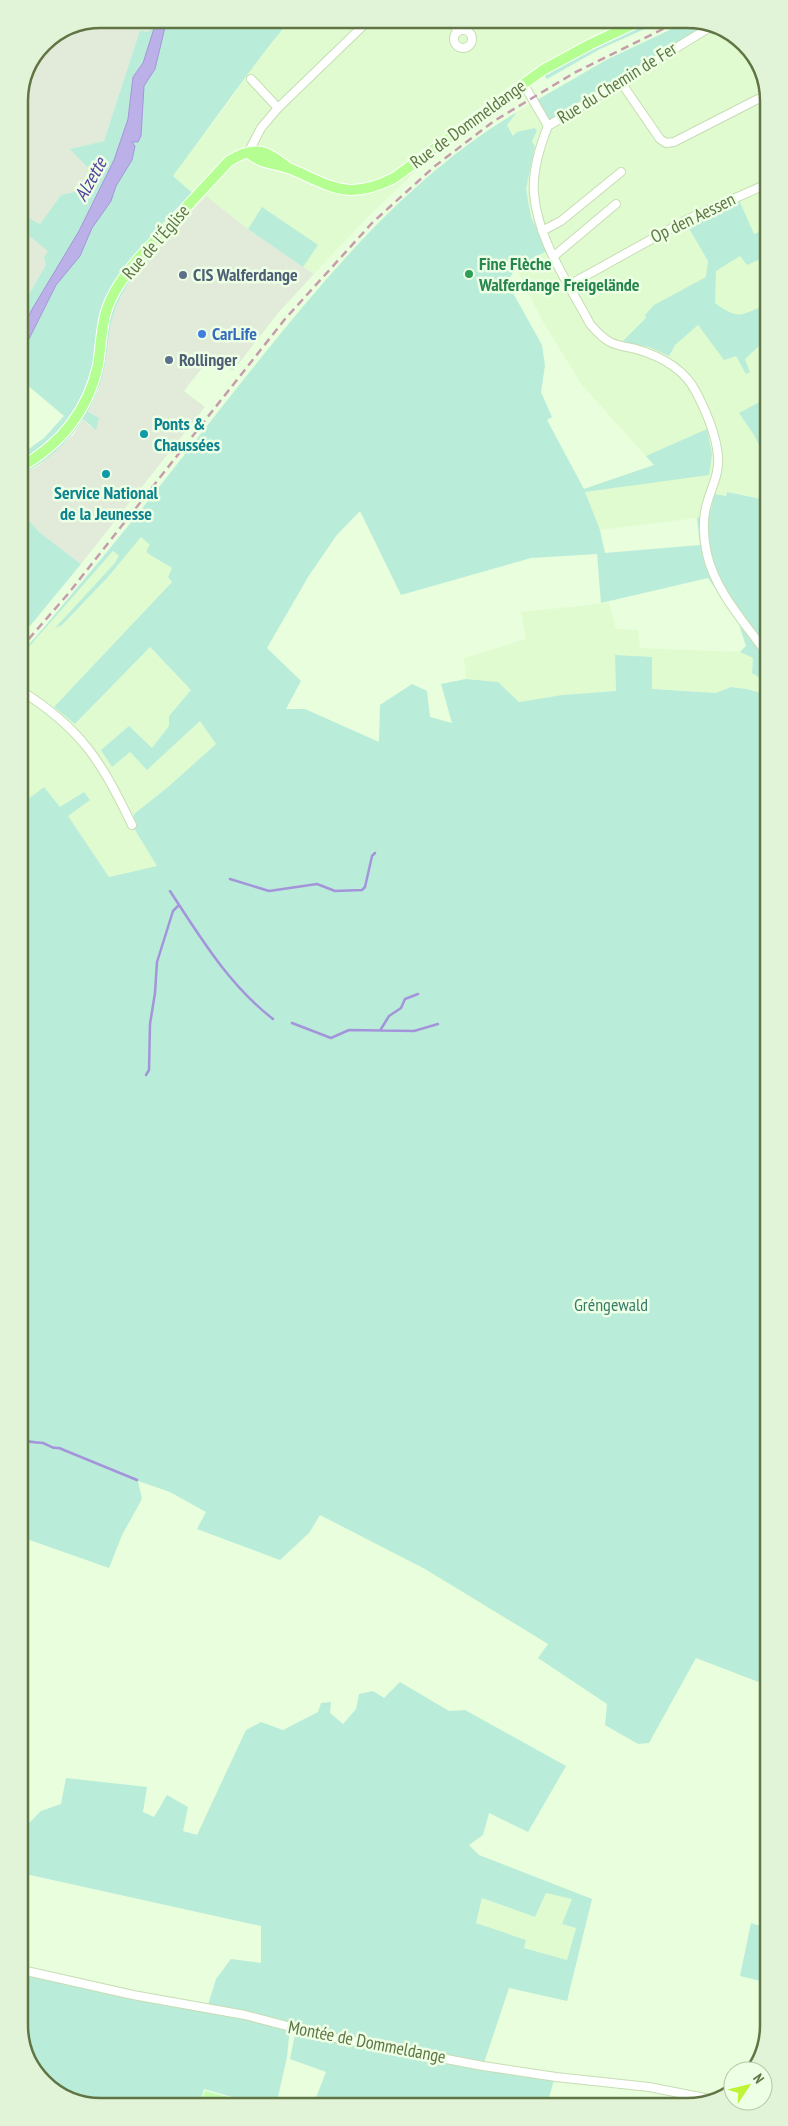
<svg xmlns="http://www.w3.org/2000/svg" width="788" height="2126" viewBox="0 0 788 2126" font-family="'PT Sans Narrow',sans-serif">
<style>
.residential{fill:#e1fbd0}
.industrial{fill:#e2ebd9}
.green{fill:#baecda;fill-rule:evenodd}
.sand{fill:#c2ffb5}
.water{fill:#bbb0e8;stroke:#a495db}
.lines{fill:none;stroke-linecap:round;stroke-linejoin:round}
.stream{stroke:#a495db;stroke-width:2.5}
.minor-casing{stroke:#c7ddb3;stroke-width:10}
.major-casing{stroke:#fff;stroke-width:12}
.minor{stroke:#fff;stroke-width:8}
.major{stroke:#b5ff92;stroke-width:10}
.rail{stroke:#c79cad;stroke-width:2.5;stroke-dasharray:8 5;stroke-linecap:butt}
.leisure-dot{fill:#2e9e5b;stroke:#edffe4;stroke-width:2}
.service-dot{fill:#5c6f8a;stroke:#edffe4;stroke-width:2}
.shop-dot{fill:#3f7fe0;stroke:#edffe4;stroke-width:2}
.culture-dot{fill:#0f9aa8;stroke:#edffe4;stroke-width:2}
.labels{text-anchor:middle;stroke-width:5;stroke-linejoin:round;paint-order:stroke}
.street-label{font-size:18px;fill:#617544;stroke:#edffe4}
.leisure-label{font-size:18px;font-weight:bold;fill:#27864d;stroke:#edffe4;text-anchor:start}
.service-label{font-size:18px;font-weight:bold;fill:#4e5e75;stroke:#edffe4;text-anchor:start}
.shop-label{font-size:18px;font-weight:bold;fill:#366cbe;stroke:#edffe4;text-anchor:start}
.culture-label{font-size:18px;font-weight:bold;fill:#0d838f;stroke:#edffe4;text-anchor:start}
.park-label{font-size:18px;fill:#3a7c6c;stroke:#edffe4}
.water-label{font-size:19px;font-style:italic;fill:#5743a0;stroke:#edffe4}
.rim{fill:none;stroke:#617544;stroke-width:2.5}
</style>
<rect width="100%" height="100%" fill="#e8fedc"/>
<path class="residential" d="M291 19H656L563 64 531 83 429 158 367 218 314 274 248 229 206 197 179 225 174 220 196 196 173 176 233 96 250 68Z
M708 25 737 36 766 79 767 229 754 235 740 256 767 249V398L739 413 754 435 767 462V500L728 492 711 510 697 518 600 530 583 489 654 465 581 384 541 318 516 268 547 251 531 216 526 189 535 146 514 136 507 125 517 112 537 100 664 50Z
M141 537 151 545 147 553 172 568 168 577 172 582 54 707 76 724 149 647 191 690 169 716V726L152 749 130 752 147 770 200 721 216 744 168 787 134 814 132 825 157 866 109 877 67 816 90 800 60 807 43 787 20 805V657L113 551 119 556 114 564 57 627 62 625 108 577Z
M609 603 616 629 638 630 640 648 740 652 753 658 752 673 767 682V695L747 689 731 687 716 693 651 689 615 655 616 691 562 695 519 702 498 682 466 679 464 658 526 639 521 612Z
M546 1893 572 1899 576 1928 567 1960 524 1948 526 1941 476 1923 482 1898 535 1917Z"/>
<path class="industrial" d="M101 19H149L151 30 146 32 140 30 104 141 71 149 90 170 78 191 61 195 40 224 19 213V96L43 43Z
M206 196 248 229 314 274 278 313 233 371 211 356 184 391 205 407 81 564 39 532 19 508V476L38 466 74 434 83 419 92 428 88 412 98 391 105 366 107 338 114 312 122 293 142 265Z
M19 226 49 251 46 265 19 311Z"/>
<path class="green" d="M149 19H157L143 63 133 77 128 119 114 160 79 231 31 311 19 338V311L46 265 44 257 48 251 22 230 19 226V213L40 224 61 195 78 191 90 170 70 149 104 141 140 30 146 32 151 30Z
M167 19H291C249 69 213 123 173 176L196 196 174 220 179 225C155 251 125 278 114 313 108 330 108 348 105 365 102 382 95 397 88 412L99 418 96 430 83 419C67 444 46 462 19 476V456L44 438 64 416 19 378V359L56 285 80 256 92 228 110 201 116 186 132 160V142L141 136 144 86 155 69Z
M656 19H667L600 49 547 79 544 75 596 47Z
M693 19 708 25 554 119H549L537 100 608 59Z
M517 112 507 125 513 136 517 132 534 128 537 130 532 142 535 146 526 189 531 217 547 251C531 260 512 265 508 284L542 345 545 366 541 392 552 417 547 420 584 489 654 465 646 456 707 429 712 454 709 475 585 492 600 530 605 553 700 545 697 518 711 510 714 494 726 496 727 492 767 500V682L752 673 753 658 740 652 746 646 739 624 708 578 601 603 597 554 531 558 401 595 360 511 336 536 308 577 267 648 301 681 286 709H305L379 742 380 705 412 684 427 691 430 717 452 723 441 684 466 679 498 682 519 702 562 695 616 691 615 655 652 657V689L716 693 731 687 747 689 767 695 769 1686 696 1658 649 1743 638 1744 605 1725 607 1704 538 1658 548 1644 425 1569 320 1515 309 1533 280 1560 197 1529 206 1512 170 1492 138 1481 142 1499 122 1535 109 1568 21 1537 20 805 44 787 60 807 84 792 90 800 68 816 109 877 157 866 132 825 134 814 168 787 216 744 200 721 147 770 130 752 112 767 101 750 129 726 152 748 169 726V716L191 690 150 647 75 724 54 707 172 582 168 577 172 568 147 553V549L150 545 141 537 108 577 62 625 55 628 114 564 119 556 113 551 20 657V654C43 630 64 603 86 577 146 506 202 431 260 359 334 267 414 173 517 112Z
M739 200 754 234 767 229V258L765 257 747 265 740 256 716 271 715 303C739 321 742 315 767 304V361L759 346 745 359 750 372 746 374 736 356 724 360 698 325 675 345 669 356 649 347 622 342 646 318 645 315 654 305 706 277 708 261 687 225Z
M262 207 318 245 303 267 248 229Z
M767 398V462L754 435 739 413Z
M19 508 39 532 81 564 30 626 20 612Z
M400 1682 449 1711 465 1710 566 1766 528 1832 489 1813 483 1835 469 1845 479 1855 592 1899 567 2001 509 1988 483 2066 290 2028 287 2057 276 2106H264L204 2089 199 2106 201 2107H95L47 2087 22 2047V1970L207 2008 216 1979 231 1959 261 1963V1926L21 1873V1821L29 1823 41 1811 61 1804 66 1778 147 1787 143 1812 154 1817 167 1795 188 1807 183 1831 197 1835 246 1730 261 1722 283 1730 318 1712 321 1703 331 1702 330 1713 343 1724 356 1709 359 1694 373 1691 384 1698ZM546 1893 572 1899 562 1924 576 1928 567 1960 524 1948 526 1940 476 1923 482 1898 535 1917Z
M751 1923 769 1929V1983L740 1976Z
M295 2034 554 2080 547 2105 316 2106 317 2101 315 2100 326 2072 290 2059Z"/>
<path class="sand" d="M205 2091 261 2106 204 2107 200 2105Z"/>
<path class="water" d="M157 19H167L155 69 144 86 141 136 138 142H132L135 146 132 160 116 186 111 201 92 228 80 256 56 285 19 359V338L31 311 79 231 114 160 128 119 133 77 143 63Z"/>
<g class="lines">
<path class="stream" d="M230 879 269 891 317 884 335 891 362 890 365 887 372 856 375 853
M170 891C200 937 229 985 273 1019
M292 1023 331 1038 349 1030 414 1031 438 1024
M381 1029 389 1016 401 1008 405 999 418 994
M146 1075 149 1070 150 1024 155 993 157 962 173 911 179 905
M21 1439C30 1443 34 1442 43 1443 49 1445 51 1449 59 1448L137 1480"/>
<defs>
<path id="minor" d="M450 19 458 32
M454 39a9 9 0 1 1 18 0a9 9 0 1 1-18 0Z
M251 79 278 108
M620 81 660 139 666 143 674 142 758 99 764 100 766 103
M523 83 548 126
M548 126C540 146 532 171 534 194 538 241 569 284 590 324 596 331 602 338 610 342 618 346 627 347 636 349 660 356 684 368 696 392 706 411 716 435 718 456 720 476 708 493 705 512 703 525 704 541 707 554 715 591 746 624 767 654
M548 126 712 26
M248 153 261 128 278 108 370 19
M542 231 561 221 621 172
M554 256 616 204
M569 285 688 219 767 184
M20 690C82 729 101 761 132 825
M22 1970 133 1995 245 2015 326 2036 483 2066 556 2077 649 2087 715 2100"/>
<path id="major" d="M248 153C266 166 273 162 291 169 333 187 348 201 394 178L543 70 591 44 644 19
M19 468C60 445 88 411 98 365 101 347 101 329 106 312 112 292 125 275 138 259L229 161C254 145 267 150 288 168"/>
</defs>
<use href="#minor" class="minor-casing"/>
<use href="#major" class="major-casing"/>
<use href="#minor" class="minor"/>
<use href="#major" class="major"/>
<path class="rail" d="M20 649 68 594 285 319 372 223 435 166 494 121 574 73 683 19"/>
</g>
<circle class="leisure-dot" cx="469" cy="274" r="5"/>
<g class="service-dot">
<circle cx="183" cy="275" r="5"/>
<circle cx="169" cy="360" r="5"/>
</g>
<circle class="shop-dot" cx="202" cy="334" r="5"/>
<g class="culture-dot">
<circle cx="144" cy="434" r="5"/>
<circle cx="106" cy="474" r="5"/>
</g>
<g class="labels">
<g class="street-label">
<text transform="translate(617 83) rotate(-32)" y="6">Rue du Chemin de Fer</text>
<text transform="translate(468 124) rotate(-36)" y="6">Rue de Dommeldange</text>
<text transform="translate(693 218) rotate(-26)" y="6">Op den Aessen</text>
<text transform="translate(156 242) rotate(-49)" y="6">Rue de l'Église</text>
<text transform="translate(367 2042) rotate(11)" y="6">Montée de Dommeldange</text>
</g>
<g class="leisure-label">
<text x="479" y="270">Fine Flèche<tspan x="479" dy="21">Walferdange Freigelände</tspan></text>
</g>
<g class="service-label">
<text x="193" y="281">CIS Walferdange</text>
<text x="179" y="366">Rollinger</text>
</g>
<g class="shop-label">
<text x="212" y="340">CarLife</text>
</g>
<g class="culture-label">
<text x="154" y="430">Ponts &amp;<tspan x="154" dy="21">Chaussées</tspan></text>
<text x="106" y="499" text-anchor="middle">Service National<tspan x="106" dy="21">de la Jeunesse</tspan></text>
</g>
<g class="park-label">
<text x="611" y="1311">Gréngewald</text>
</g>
<g class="water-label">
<text transform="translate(90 179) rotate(-61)" y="7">Alzette</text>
</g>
</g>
<path d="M0 0H788V2126H0ZM101 28H687A73 73 0 0 1 760 101V2025A73 73 0 0 1 687 2098H101A73 73 0 0 1 28 2025V101A73 73 0 0 1 101 28Z" fill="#e2f4d7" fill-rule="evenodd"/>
<path class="rim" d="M101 28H687A73 73 0 0 1 760 101V2025A73 73 0 0 1 687 2098H101A73 73 0 0 1 28 2025V101A73 73 0 0 1 101 28Z"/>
<g transform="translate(748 2086) rotate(55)"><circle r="24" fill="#edffe4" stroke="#b5c8a4"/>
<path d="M0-4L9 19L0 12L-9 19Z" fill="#bff336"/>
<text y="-8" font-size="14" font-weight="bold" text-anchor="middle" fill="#617544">N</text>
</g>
</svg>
